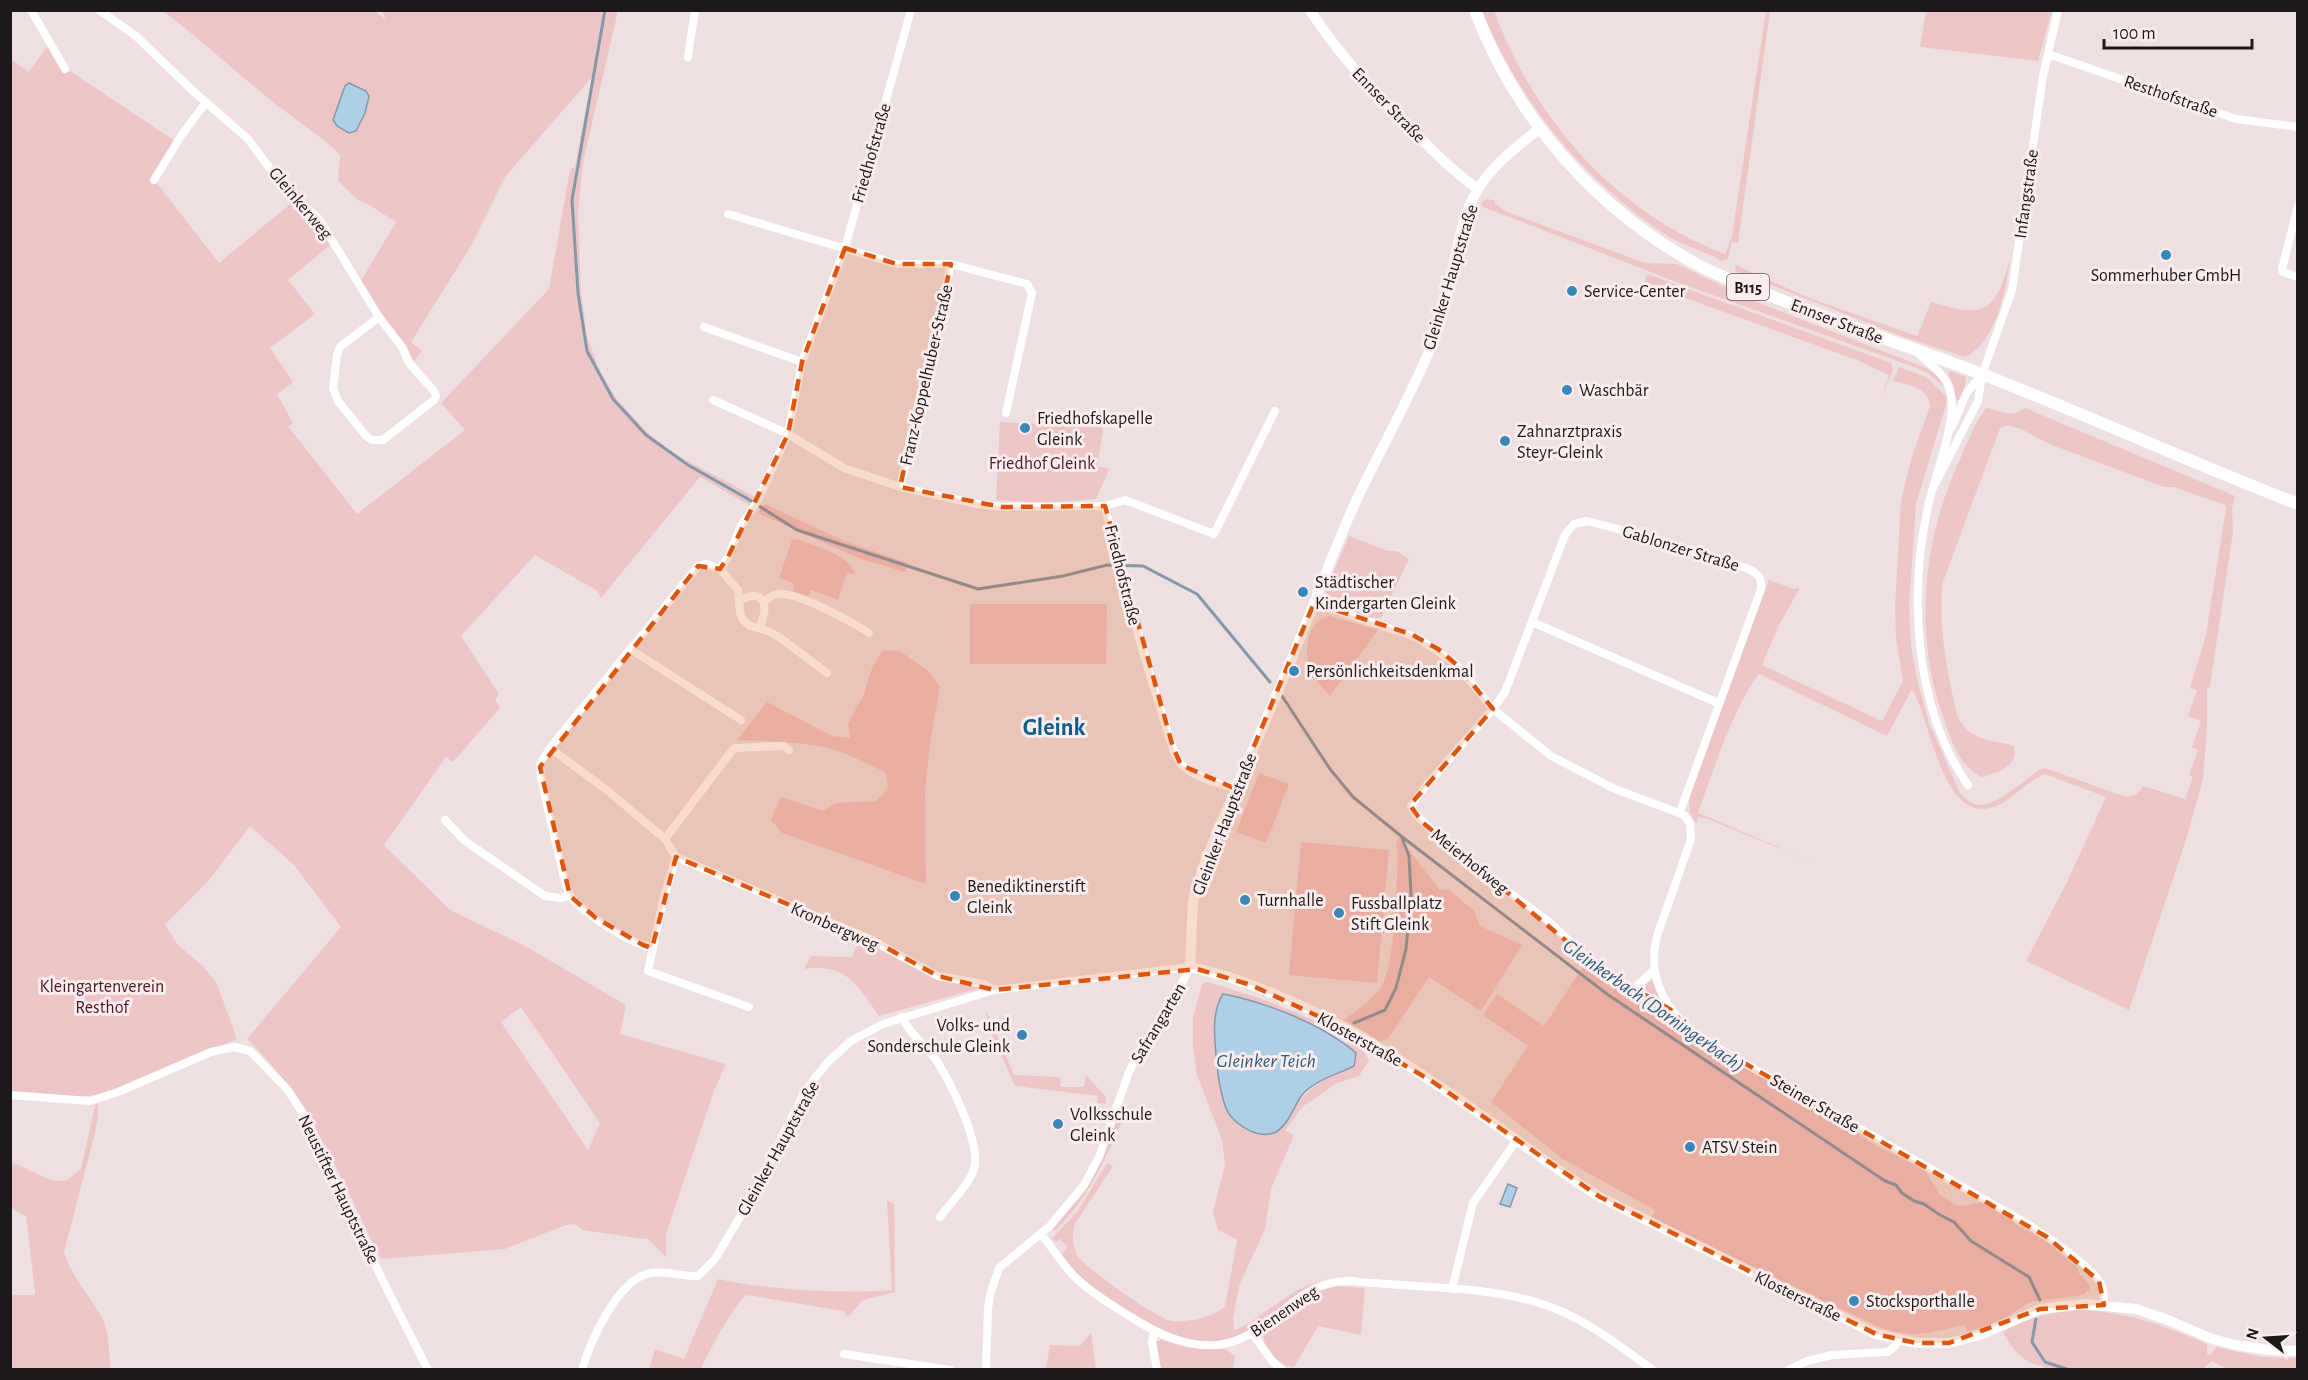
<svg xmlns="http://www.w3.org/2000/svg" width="2308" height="1380" viewBox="0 0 2308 1380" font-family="'Alegreya Sans',sans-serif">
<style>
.green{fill:#edc5c6;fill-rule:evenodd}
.water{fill:#afcfe7;stroke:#8398a9;stroke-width:1.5}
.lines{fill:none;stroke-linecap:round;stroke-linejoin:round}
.stream{stroke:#8398a9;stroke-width:3}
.minor{stroke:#fff;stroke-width:8}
.tertiary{stroke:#fff;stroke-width:10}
.primary{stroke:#fff;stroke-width:12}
.marked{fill:#de560d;fill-opacity:0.2;stroke:#de560d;stroke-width:4.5;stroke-dasharray:12 8;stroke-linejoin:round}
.poi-dot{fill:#3986b9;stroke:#fbeded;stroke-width:2}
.labels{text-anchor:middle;stroke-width:6;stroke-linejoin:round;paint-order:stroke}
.shield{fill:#fbeded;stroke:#605959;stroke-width:1.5}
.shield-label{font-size:16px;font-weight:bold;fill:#1d1919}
.street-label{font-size:18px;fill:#1d1919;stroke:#fbeded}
.poi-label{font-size:18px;fill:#1d1919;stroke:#fbeded;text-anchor:start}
.park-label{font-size:18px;fill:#4d1920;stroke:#fbeded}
.water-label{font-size:20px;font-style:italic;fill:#2a5d7f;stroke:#fbeded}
.district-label{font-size:24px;font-weight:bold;fill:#105e8a;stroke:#fbeded}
</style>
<rect width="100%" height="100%" fill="#eee0e0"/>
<path class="green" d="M374 10 386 20 382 11H618L583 162 578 213 581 291 587 337 600 372 616 398 649 434 675 454 755 497 749 505 700 477 601 598 596 590 535 555 461 636 499 694 495 699 500 708 453 762 446 757 384 845 450 910 525 946 626 1005 620 1034 726 1064 714 1091 670 1222 666 1235V1257L647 1238 644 1239 583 1230 575 1224 566 1225 505 1249 381 1259C342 1182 311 1099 247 1039L341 927 294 865 250 826 210 879 165 925 178 945 203 966 217 984 237 1039 115 1091C79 1101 48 1095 11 1092L10 58 29 72 49 44 67 69 175 141 156 182 219 263 294 201 314 219V222L330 245 288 280 315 314 270 348 293 382 277 394 293 423 288 426 357 514 465 430 441 403 549 289 570 170 575 166 592 77 505 177 471 246 411 342 422 351 414 361 406 345 381 315 361 281 396 222 366 203 358 200 338 181 340 155C320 135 300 123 278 106 239 75 203 41 163 11ZM521 1007 600 1123 588 1150 501 1022Z
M1482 11H1494C1534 119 1616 213 1725 254L1732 236 1766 11H1770L1738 243 1732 242 1728 259 1722 261C1705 251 1685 247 1668 236 1585 182 1519 102 1482 11Z
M1926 11V10L2052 11 2038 61 1920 47Z
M1488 199 1495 201V204L1507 212 1645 263 1677 264 1754 301 1926 368 1939 377 1944 385 1943 386 1929 374 1917 368 1674 281 1481 206 1483 201Z
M2010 259C2006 290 1996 343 1965 357L1901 336 1735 271 1736 265 1809 298 1917 336 1931 302C1984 318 1995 314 2010 259Z
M1647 274 1891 363 1893 370 1880 400 1889 375 1859 361 1644 283Z
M1899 367 1926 377 1947 397 1946 405 1916 504 1909 606 1911 647 1918 683 1929 723 1960 793C1966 799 1972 805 1981 805 1998 804 2025 780 2039 770L2045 768 2123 796C2133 797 2138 795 2143 786L2185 799 2193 777 2189 775 2198 750 2192 747 2201 721 2188 716 2197 690 2190 688 2206 635 2226 508 2225 505 2174 487H2164L2052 445 2021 429 2008 425 2000 428 1943 582C1937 622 1948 678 1958 717 1969 739 1986 740 2008 744L2013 746C2022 765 1995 774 1981 777 1959 765 1952 742 1944 720 1913 633 1922 540 1961 457 1968 440 1975 423 1986 408 2000 410 2013 419 2025 408L2235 496 2232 508 2233 531 2210 686 2207 690V726L2203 779 2186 840 2129 1010 2026 961 2066 884 2106 797 2045 774C2024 782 2011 803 1990 808 1941 820 1930 717 1912 689L1887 736 1759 674C1733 708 1713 771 1698 813L1823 866 1708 819 1698 817 1696 823C1686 810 1689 798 1693 783L1769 580 1794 589 1800 588 1779 625 1762 665 1882 721 1903 681 1896 638 1895 608 1901 501 1912 456 1930 406C1928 387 1909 385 1893 381Z
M1950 371 1966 377 1965 386 1959 400H1956L1954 386 1948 374Z
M1000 422 1101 427 1103 431 1097 466 1109 469 1096 499 1046 503 996 500Z
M765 504 844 541 908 563 905 572 858 558 758 513Z
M1349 536 1388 551H1397L1409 559 1381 618C1361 618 1337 609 1325 592Z
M796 539C814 546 848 553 855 574L847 573 838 600 811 590 808 597 793 591 795 584 779 578 792 540Z
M970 604H1107L1106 664H970Z
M1329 616 1378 630 1330 696C1323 688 1314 679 1310 668 1303 651 1308 620 1329 616Z
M882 650 900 651 928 671 940 687 930 744 925 790 926 884 782 833 771 820 781 797 823 811 836 803 877 801 888 787 886 773C869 764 852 756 835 750 809 742 764 741 737 740L767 702 832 736 850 738 848 724 864 694 870 673Z
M1259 773 1289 784 1266 843 1236 832Z
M1399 837 1440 890 1448 889 1474 911 1480 926 1522 945 1481 1011 1429 977 1388 1039 1380 1041 1344 1020C1354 1012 1376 997 1382 986 1396 958 1396 886 1398 853L1396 845Z
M1301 842 1389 850 1377 983 1289 975Z
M859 939 940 981 980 987V989L969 991 879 1016C857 984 846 963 804 969L811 956 852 957Z
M1586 962 1601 974 1667 1013 1686 1033 1731 1063 1754 1073 1846 1125 1868 1141 1891 1153 1925 1170 1939 1194 1956 1205 1962 1206 1982 1202 2006 1215 2018 1226 2046 1241 2079 1269 2078 1272 2090 1285 2089 1290 2083 1295 2030 1302 2004 1318 1984 1327 1968 1331 1964 1325C1926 1333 1915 1340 1877 1326L1651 1218 1655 1210 1563 1159 1491 1102 1528 1046 1483 1015 1497 994 1544 1026Z
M1651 980 1655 982 1661 1001 1645 990 1646 985Z
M1208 982 1268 1001 1315 1021 1313 1025 1241 997 1216 1019 1219 1082 1291 1113C1310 1083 1323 1081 1354 1066L1356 1054 1346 1044 1349 1039 1362 1049 1369 1061 1359 1076 1337 1083 1302 1107 1285 1131 1294 1135 1271 1189 1265 1229 1239 1286 1233 1319 1234 1330C1248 1326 1257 1317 1269 1309 1304 1284 1321 1276 1364 1277V1279C1349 1279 1334 1277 1319 1282 1303 1288 1290 1301 1277 1310 1265 1319 1253 1330 1239 1336 1203 1352 1166 1334 1135 1315 1108 1299 1079 1281 1062 1254L1067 1247 1060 1239 1056 1242 1052 1238 1078 1211 1107 1163 1113 1166 1075 1224C1072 1234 1072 1245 1077 1255 1083 1267 1159 1320 1172 1321 1187 1323 1212 1317 1225 1307L1237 1240 1218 1230 1213 1212 1225 1165 1222 1140 1197 1075 1193 1046V1018L1202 984Z
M987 1012 1014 1075 1060 1077 1061 1087H1084L1086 1075 1106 1097 1105 1104 1097 1103 1098 1096 1015 1086 988 1026 986 1013Z
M98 1104V1116L95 1133 64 1252C72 1278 90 1295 102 1318 110 1333 109 1353 110 1369H11V1295H35V1291L26 1216 11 1208V1162L51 1180 66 1181 81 1169 95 1106Z
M1121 1108 1125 1111V1114C1107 1157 1089 1197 1056 1230L1052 1231C1061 1217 1075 1205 1085 1191 1102 1165 1111 1136 1121 1108Z
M887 1200 894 1204 895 1292 863 1300 848 1317 844 1311 747 1295C735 1302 707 1355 701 1369H649L655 1349 684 1359 718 1279C770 1290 839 1294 892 1290Z
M1331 1286 1365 1288 1361 1335 1318 1326 1294 1367C1278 1366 1258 1345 1265 1328L1308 1294Z
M2075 1310C2127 1311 2159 1324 2207 1344V1354L2210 1355 2216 1347 2262 1357 2297 1358V1369H2226L2212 1361 2203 1369H2049C2024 1362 2015 1355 2003 1332 2025 1318 2049 1313 2075 1310Z
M1091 1333 1096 1369H1046L1050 1345 1080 1346Z
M1161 1340 1197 1348 1225 1349 1235 1356 1233 1369H1160L1156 1342Z"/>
<path class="water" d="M349 83 366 91 369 96 365 113 356 131 349 133 337 126 333 120 345 86Z
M1223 994C1266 1002 1324 1025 1356 1053L1354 1066C1338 1074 1313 1081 1302 1095 1294 1106 1288 1125 1276 1132 1260 1140 1239 1127 1229 1114 1224 1107 1219 1083 1218 1074 1216 1050 1209 1015 1223 994Z
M1508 1184 1517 1188 1510 1207 1500 1204Z"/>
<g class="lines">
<path class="stream" d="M605 10 572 200 578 293 587 351 613 399 646 435 688 465 748 499 797 530 978 589 1063 576 1107 565 1143 566 1197 594 1270 682
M1282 696 1330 769 1353 797 1401 836 1607 994 1885 1181 1896 1185 1902 1193 1914 1201 1924 1204 1940 1215 1954 1222 1971 1241 2029 1277 2040 1300
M1354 1023 1385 1010 1396 988 1406 949 1411 895 1409 856 1402 838
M2036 1319 2032 1342 2045 1362 2070 1370"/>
<path class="minor" d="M31 10 65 69
M99 10 136 36 193 91 248 139 285 189 319 219 379 317 402 347 409 363 434 391 436 396 434 400 383 440H372L366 436 338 401 333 388 337 355 340 347 379 317
M911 10 845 248 802 362 788 434 758 500 741 526 728 557 720 569 706 564 698 566 550 748 608 791 665 839 676 857 870 939 938 976 984 984 994 990
M2048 54 2236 119 2298 127
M688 57 695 10
M154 180 181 136 206 102
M2298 206 2282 269 2283 272 2298 277
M728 214 897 264H951L1027 284 1032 293 1006 413
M704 327 802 362
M1918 353C1932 366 1948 376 1951 395 1956 424 1936 473 1929 502 1908 592 1914 708 1968 785
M713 400 788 434 844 468 900 487 977 504 1002 507 1105 506C1121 576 1140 645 1162 714 1167 727 1172 755 1182 765 1194 778 1219 783 1236 789
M1952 427 1967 392 1982 375
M900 487 951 264
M1932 490 1978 401 1982 375 2012 290 2043 76 2058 10
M1105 506 1125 500 1214 534 1275 411
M720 569 738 590 740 612 743 620 750 626 768 631 779 637 827 673
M740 601C765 586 770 608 759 628
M764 602C769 598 773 594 780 594 800 593 852 622 869 633
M1314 603 1418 638 1457 665 1493 709 1551 756 1615 789 1684 815 1690 824 1691 839C1683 862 1675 885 1667 908 1661 924 1654 941 1654 957 1653 994 1679 1025 1709 1043L2031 1226C2049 1238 2088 1265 2099 1281 2104 1288 2104 1297 2104 1305
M1532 622 1718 703
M630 649 741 720
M550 748 540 764 541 778C547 806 554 836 561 864 563 874 565 887 570 895 582 914 631 943 652 948
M445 820 465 841 545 896 560 898 570 896
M665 839 734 748 784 746 789 750
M676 857 663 901 648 971 749 1007
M1634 989 1654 970
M1671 1010 1616 979 1588 959 1548 921 1484 874 1440 838 1415 814 1411 806 1425 787 1493 709 1505 692 1565 535 1574 524 1587 521 1652 538 1746 568C1758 573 1764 579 1760 592L1680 812
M902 1017C909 1033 923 1043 934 1057 949 1078 984 1147 973 1172 966 1188 950 1203 940 1217
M10 1095 90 1101 118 1092 211 1052 234 1047 250 1051 287 1089 308 1121 336 1184 388 1291 428 1370
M1041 1234C1053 1249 1064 1267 1078 1280 1094 1295 1112 1305 1131 1317 1167 1340 1209 1358 1250 1334 1286 1313 1307 1279 1353 1281 1413 1288 1481 1285 1539 1303 1582 1316 1617 1344 1653 1370
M1452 1289 1473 1203 1516 1141
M1154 1332 1152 1342 1157 1370
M1252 1333 1272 1361 1282 1370
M844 1354 950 1370
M582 1370C590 1342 618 1278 651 1273 666 1270 682 1277 698 1276L715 1259 753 1195 801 1099 814 1079 829 1061 851 1041 883 1024 994 990 1190 967 1171 1005 1142 1046 1129 1072 1099 1157 1084 1185 1050 1226 999 1268 990 1295 988 1309 986 1370
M1788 1370 1807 1361 1832 1355 1888 1352 1896 1345 1898 1340"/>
<path class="tertiary" d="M1310 10C1338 54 1373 90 1409 127 1430 148 1453 172 1478 189
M1539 129C1517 146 1493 165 1478 189 1453 229 1454 292 1435 337 1413 393 1382 446 1356 501 1329 560 1308 622 1282 682 1256 745 1226 807 1202 870L1193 901 1190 967C1294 989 1394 1054 1480 1114 1520 1142 1558 1171 1600 1197L1876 1334 1916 1343H1949L1980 1335 2040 1309 2084 1304 2136 1309 2168 1320 2212 1339 2236 1345 2268 1350 2298 1351"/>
<path class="primary" d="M1475 10C1516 118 1595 208 1696 264 1723 278 1751 288 1779 299 1847 326 1916 349 1984 375 2090 416 2192 463 2298 504"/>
</g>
<path class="marked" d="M845 248 897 264H951L900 487 1002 507 1105 506 1173 747 1181 765 1236 789 1314 603 1411 634 1438 649 1457 665 1493 709 1410 805 1422 822 1598 967 1671 1010 1694 1034 2047 1237 2099 1281 2104 1305 2040 1309 1949 1343H1916L1876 1334 1600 1197 1433 1082 1337 1025 1251 985 1197 969 994 990 938 976 870 939 676 857 652 948 643 945 596 918 570 896 540 767 698 566 720 569 728 557 788 434 802 362Z"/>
<g class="poi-dot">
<circle cx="2166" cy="255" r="6"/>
<circle cx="1572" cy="291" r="6"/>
<circle cx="1567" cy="390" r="6"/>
<circle cx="1025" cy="428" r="6"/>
<circle cx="1505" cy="441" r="6"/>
<circle cx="1303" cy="592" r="6"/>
<circle cx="1294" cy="671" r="6"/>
<circle cx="955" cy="896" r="6"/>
<circle cx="1245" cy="900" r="6"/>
<circle cx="1339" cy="913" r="6"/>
<circle cx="1022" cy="1035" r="6"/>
<circle cx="1058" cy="1124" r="6"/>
<circle cx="1690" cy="1147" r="6"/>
<circle cx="1854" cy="1301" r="6"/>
</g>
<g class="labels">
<rect class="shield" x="1727" y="274" width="42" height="26" rx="4.5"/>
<g class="shield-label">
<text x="1748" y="293">B115</text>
</g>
<g class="street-label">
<text transform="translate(2171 96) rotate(19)" y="6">Resthofstraße</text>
<text transform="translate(1389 105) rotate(46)" y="6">Ennser Straße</text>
<text transform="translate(871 153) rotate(-74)" y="6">Friedhofstraße</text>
<text transform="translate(2026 194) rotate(-82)" y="6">Infangstraße</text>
<text transform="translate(301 203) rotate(50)" y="6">Gleinkerweg</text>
<text transform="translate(1450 277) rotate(-73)" y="6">Gleinker Hauptstraße</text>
<text transform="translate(1837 321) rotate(21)" y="6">Ennser Straße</text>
<text transform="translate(926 375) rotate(-77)" y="6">Franz-Koppelhuber-Straße</text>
<text transform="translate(1681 548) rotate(17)" y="6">Gablonzer Straße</text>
<text transform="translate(1123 575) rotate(76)" y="6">Friedhofstraße</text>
<text transform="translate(1224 824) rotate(-69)" y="6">Gleinker Hauptstraße</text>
<text transform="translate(1470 861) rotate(39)" y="6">Meierhofweg</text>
<text transform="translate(835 926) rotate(24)" y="6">Kronbergweg</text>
<text transform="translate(1158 1023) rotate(-59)" y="6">Safrangarten</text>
<text transform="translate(1360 1039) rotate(29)" y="6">Klosterstraße</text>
<text transform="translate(1815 1103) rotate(30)" y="6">Steiner Straße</text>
<text transform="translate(778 1148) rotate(-61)" y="6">Gleinker Hauptstraße</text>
<text transform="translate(339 1189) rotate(64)" y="6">Neustifter Hauptstraße</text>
<text transform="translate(1798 1296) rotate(26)" y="6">Klosterstraße</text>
<text transform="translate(1284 1311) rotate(-34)" y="6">Bienenweg</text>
</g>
<g class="poi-label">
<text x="2166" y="281" text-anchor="middle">Sommerhuber GmbH</text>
<text x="1584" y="297">Service-Center</text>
<text x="1579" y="396">Waschbär</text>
<text x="1037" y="424">Friedhofskapelle<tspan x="1037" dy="21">Gleink</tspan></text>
<text x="1517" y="437">Zahnarztpraxis<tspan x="1517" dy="21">Steyr-Gleink</tspan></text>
<text x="1315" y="588">Städtischer<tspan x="1315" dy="21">Kindergarten Gleink</tspan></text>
<text x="1306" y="677">Persönlichkeitsdenkmal</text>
<text x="967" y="892">Benediktinerstift<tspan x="967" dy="21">Gleink</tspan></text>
<text x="1257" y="906">Turnhalle</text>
<text x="1351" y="909">Fussballplatz<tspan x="1351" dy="21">Stift Gleink</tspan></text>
<text x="1010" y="1031" text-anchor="end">Volks- und<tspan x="1010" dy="21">Sonderschule Gleink</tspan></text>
<text x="1070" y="1120">Volksschule<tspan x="1070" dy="21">Gleink</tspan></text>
<text x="1702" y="1153">ATSV Stein</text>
<text x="1866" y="1307">Stocksporthalle</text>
</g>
<g class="park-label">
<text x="1042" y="469">Friedhof Gleink</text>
<text x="102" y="992">Kleingartenverein<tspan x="102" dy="21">Resthof</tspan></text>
</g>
<g class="water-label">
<text transform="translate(1654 1005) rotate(35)" y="7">Gleinkerbach (Dorningerbach)</text>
<text x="1266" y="1067">Gleinker Teich</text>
</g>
<g class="district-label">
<text x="1054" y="735">Gleink</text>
</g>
</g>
<rect width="2308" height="1380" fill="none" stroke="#1d1919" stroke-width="24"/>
<g transform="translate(2266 1338) rotate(287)" stroke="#fbeded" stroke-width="4.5" paint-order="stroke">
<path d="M0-4.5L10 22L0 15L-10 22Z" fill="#1d1919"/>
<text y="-9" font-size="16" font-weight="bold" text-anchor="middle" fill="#1d1919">N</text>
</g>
<path d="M2104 39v9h148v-9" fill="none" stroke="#1d1919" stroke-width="3"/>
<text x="2113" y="39" font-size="18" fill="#1d1919" stroke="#fbeded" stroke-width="4.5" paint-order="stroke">100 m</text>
</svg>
